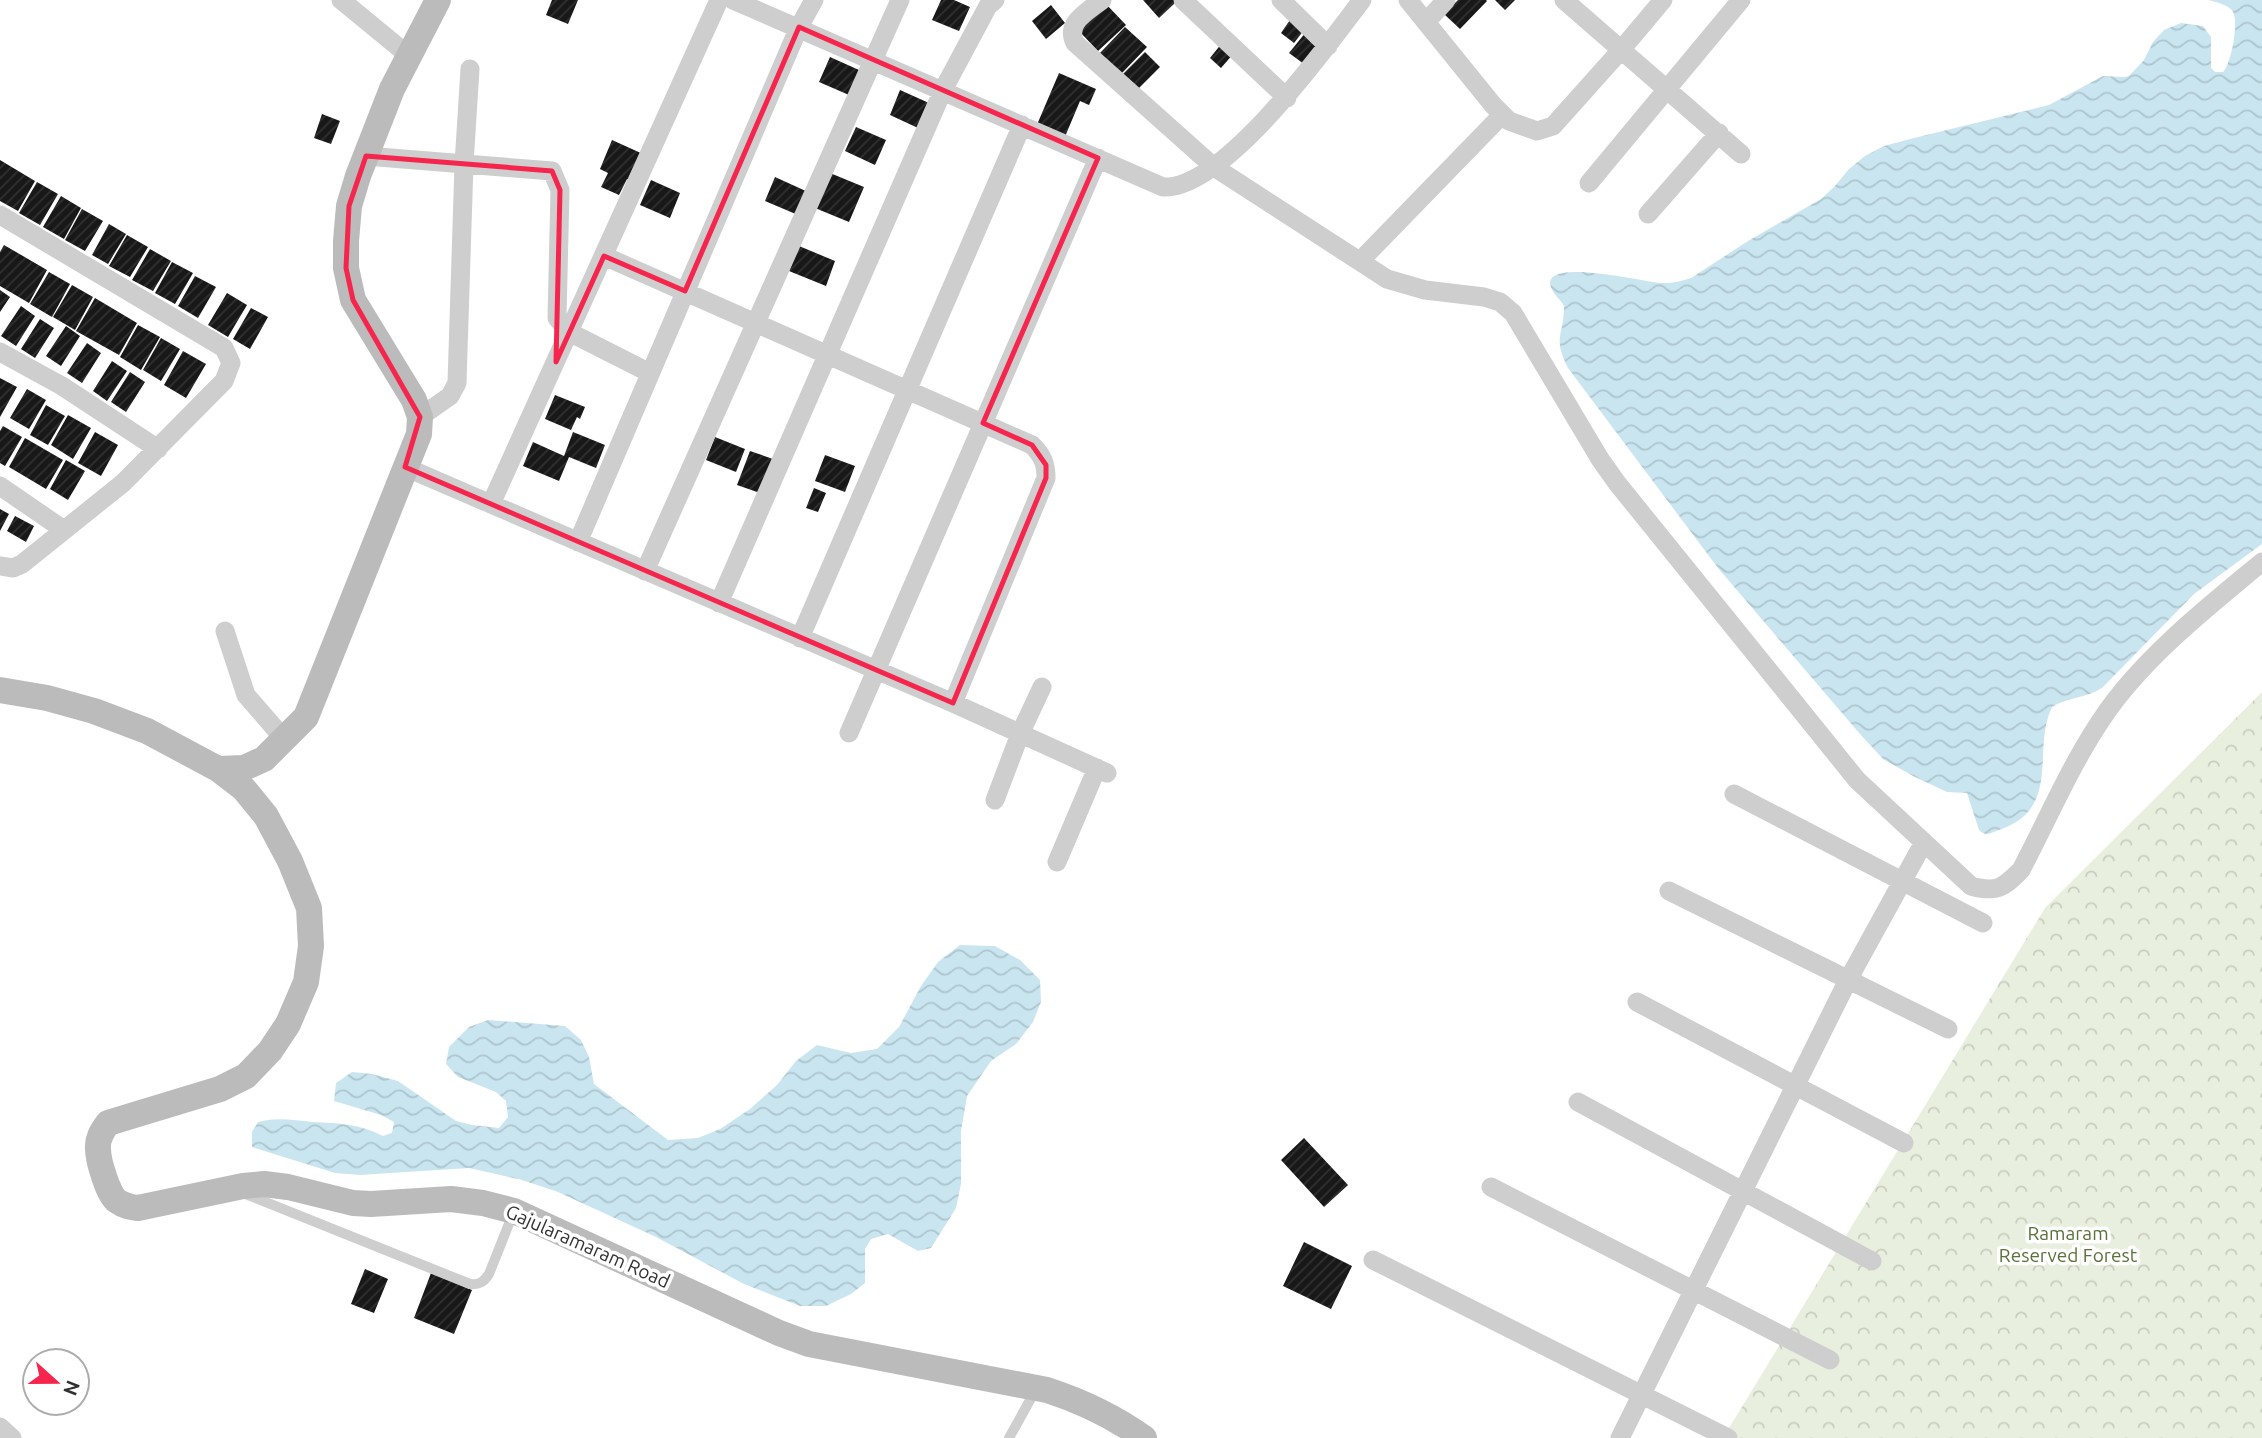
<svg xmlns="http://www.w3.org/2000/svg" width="2262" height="1438" viewBox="0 0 2262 1438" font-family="Ubuntu,sans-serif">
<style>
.forest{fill:url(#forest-crowns)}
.water{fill:url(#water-waves)}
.building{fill:url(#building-hatch)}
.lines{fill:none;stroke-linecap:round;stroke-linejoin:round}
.lane{stroke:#cecece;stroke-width:10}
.street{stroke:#cecece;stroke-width:19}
.secondary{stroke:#bbb;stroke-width:26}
.marked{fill:none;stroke:#f5254d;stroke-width:5;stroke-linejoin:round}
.labels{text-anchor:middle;stroke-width:7;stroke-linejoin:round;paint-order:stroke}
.park-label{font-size:19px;fill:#5a7239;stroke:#fff}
.street-label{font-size:19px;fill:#313131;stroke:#fff}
</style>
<defs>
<pattern id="forest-crowns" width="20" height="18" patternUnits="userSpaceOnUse" patternTransform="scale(1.75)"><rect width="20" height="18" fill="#e9efde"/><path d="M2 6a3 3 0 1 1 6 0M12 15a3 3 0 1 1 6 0" fill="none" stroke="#c8cdbf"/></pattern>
<pattern id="water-waves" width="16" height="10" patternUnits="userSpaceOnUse" patternTransform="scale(1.75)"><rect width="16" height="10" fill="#c9e5f0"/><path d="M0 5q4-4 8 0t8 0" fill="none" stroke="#adc5ce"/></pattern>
<pattern id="building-hatch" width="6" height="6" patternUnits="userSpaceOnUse" patternTransform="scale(1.75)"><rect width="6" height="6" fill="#181818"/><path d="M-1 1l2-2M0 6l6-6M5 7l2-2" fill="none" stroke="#313131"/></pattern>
</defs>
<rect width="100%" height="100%" fill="#fff"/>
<path class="forest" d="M2262 692V1438H1723L2045 908Z"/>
<path class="water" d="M2208 0H2262V544L2194 594 2102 688C2087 698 2068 697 2052 707 2031 750 2063 808 1999 830 1991 833 1986 837 1979 830L1967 793 1947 792 1913 776 1883 759 1860 734 1718 568 1568 368C1552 336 1564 336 1564 306 1560 299 1550 291 1550 283 1551 258 1646 283 1664 283 1674 283 1682 281 1691 278L1748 241 1821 199 1834 187 1849 169 1865 156 1884 146 1914 138 2049 105 2103 76 2124 77 2129 76 2144 60 2153 42 2164 30 2181 23 2203 26 2211 37V68L2215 72H2223C2231 64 2239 23 2233 12 2230 5 2216 2 2208 0Z
M960 945 995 946 1020 960 1040 980 1041 1002 1033 1022 1016 1044 991 1061 967 1096 961 1131V1184L956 1208 931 1248 918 1251 888 1234 871 1239 865 1249V1283L851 1294 826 1306H800L744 1284 656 1237 558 1192 522 1180 469 1168 360 1175 335 1173 252 1147V1132L258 1122C278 1117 293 1120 313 1122 339 1123 360 1124 383 1136L392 1133 394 1122 381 1115 334 1101 336 1083 352 1072 372 1074 398 1081 456 1121 472 1125 499 1128 508 1117 506 1101 496 1092 458 1077 446 1064 449 1047 469 1027 488 1020 565 1026 581 1040 589 1057 594 1084 668 1140 698 1138 720 1129 750 1109 777 1085 796 1061 817 1045 851 1053 877 1049 899 1027 921 986 938 962Z"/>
<path class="building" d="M552 0H578L568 24 546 15Z
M941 0H954L970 7 959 31 932 20Z
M1143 0H1174L1176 2 1159 18Z
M1458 0H1486L1487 1 1460 29 1444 14Z
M1495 0H1515L1505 10Z
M1106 4 1126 25 1098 51 1078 30Z
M1051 5 1065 23 1046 39 1032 21Z
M1290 20 1304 30 1294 43 1281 33Z
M1125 27 1147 47 1122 73 1100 53Z
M1306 32 1320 44 1304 64 1289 53Z
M1222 43 1234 53 1221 68 1210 58Z
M1145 52 1160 67 1136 91 1121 76Z
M830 57 859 70 849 95 819 82Z
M1059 73 1096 89 1089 105 1080 101 1064 139 1036 127Z
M900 90 929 103 918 128 890 115Z
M322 114 340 121 331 144 314 138Z
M856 127 886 140 875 165 845 151Z
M612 140 643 154 631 181 627 179 619 195 601 187 608 173 600 169Z
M0 160 35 181 18 211 0 201Z
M830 173 864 187 849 222 815 208Z
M775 177 808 192 798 215 765 201Z
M651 180 680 193 670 218 640 205Z
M37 182 58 194 40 225 19 213Z
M61 196 81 208 64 239 43 227Z
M82 209 103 221 85 251 65 240Z
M109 224 126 234 108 264 92 255Z
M127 235 148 247 130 277 109 266Z
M4 245 47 270 29 303 0 286V252Z
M799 246 835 261 826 286 789 271Z
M150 249 171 261 153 291 132 280Z
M172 262 193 273 175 304 155 293Z
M49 272 70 284 52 317 30 304Z
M195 276 216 287 198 318 178 306Z
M72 285 93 297 75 330 53 317Z
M0 290 10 297 0 312Z
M227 293 247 305 228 337 208 325Z
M95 298 137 323 119 355 76 331Z
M21 306 35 316 16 346 1 336Z
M251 308 268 317 250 349 233 339Z
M40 319 54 328 35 358 21 349Z
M138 325 160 337 141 370 120 357Z
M66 326 80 336 61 366 46 356Z
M161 338 180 349 161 381 143 370Z
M87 343 101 353 82 383 67 373Z
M183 351 206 364 186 398 164 385Z
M112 361 127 371 107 401 93 391Z
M130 372 145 382 126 412 111 402Z
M0 378 17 387 0 417Z
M27 389 46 400 29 429 10 418Z
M555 395 585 407 580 419 577 417 571 430 545 419Z
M46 405 65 416 48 445 30 435Z
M68 415 91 428 73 459 51 445Z
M3 426 22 437 5 466 0 463V431Z
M95 432 118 445 101 476 78 463Z
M573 432 605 445 596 468 569 457 559 481 523 466 533 442 564 456Z
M715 437 745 449 736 472 706 460Z
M25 438 63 460 46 489 9 467Z
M750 451 773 459 760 493 737 485Z
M825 455 855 466 845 492 815 481Z
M66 460 85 471 68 500 50 489Z
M814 488 826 493 818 512 806 508Z
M0 509 9 514 0 531Z
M15 516 34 526 26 542 7 531Z
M1304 1138 1348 1185 1324 1207 1281 1160Z
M1304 1242 1352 1266 1331 1309 1283 1286Z
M365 1269 388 1279 374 1313 351 1304Z
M431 1273 472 1290 454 1334 414 1318Z"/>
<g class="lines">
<path class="lane" d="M243 1193 470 1284C479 1285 484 1282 489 1274L514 1211
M1009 1438 1035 1391"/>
<path class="street" d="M341 0 408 55
M733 0 1163 187C1224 190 1327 46 1362 0
M1102 0C1087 12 1065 23 1075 43L1214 167 1387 279 1425 290 1484 297 1500 302 1513 313 1600 459 1617 483 1857 780 1971 886C1997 893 2003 888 2021 870 2049 817 2073 759 2108 710 2148 654 2209 606 2262 562
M1183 0 1287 98
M1281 0 1328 46
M1408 0 1493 105 1509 121 1537 131 1553 126 1621 50 1663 0
M1564 0 1741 154
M1426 22 1446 0
M366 156 552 171 560 190 557 318 569 332 650 373
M1589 183 1741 0
M1648 214 1719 133
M0 215 224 348 231 363 224 381 123 483 22 564 13 568 0 566
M604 256 1032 445C1043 456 1046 464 1046 478L953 703
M1360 261 1502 115
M0 352 62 386 158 449
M420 417 450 396 457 383 464 164 470 69
M405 467 953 703 1107 773
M0 486 64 530
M491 504 719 0
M578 542 799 27 814 0
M645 571 900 0
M719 603 943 90 988 6 995 0
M225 631 246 695 285 740
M800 638 1022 125
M849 733 1098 158
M1734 794 1983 923
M995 800 1020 734 1042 687
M1057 862 1097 768
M1669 891 1948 1029
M1637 1002 1904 1143
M1578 1102 1872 1261
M1491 1187 1830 1360
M1373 1260 1728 1438
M0 1427 12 1438
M1620 1438 1848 980 1924 842"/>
<path class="secondary" d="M0 690 47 698 94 711 147 731 218 769 244 789 266 816 290 861 309 908 311 946 306 982 288 1024 270 1051 246 1076 220 1089 108 1123C102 1131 97 1139 98 1149 98 1160 108 1195 117 1201 124 1206 130 1207 138 1208L243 1186 264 1184 288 1187 353 1203 371 1204 451 1199 483 1203 514 1211 779 1333 809 1344 1047 1390C1084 1402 1113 1416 1144 1438
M218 769 244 768 264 759 306 717 419 434 420 417 414 400 353 300 346 268V241L349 206 358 176 392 89 438 0"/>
</g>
<path class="marked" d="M799 27 1098 158 983 423 1032 445 1046 465V478L953 703 405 467 420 417 353 300 346 268 349 206 366 156 552 171 560 190 556 362 604 256 685 291Z"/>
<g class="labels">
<g class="park-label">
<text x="2068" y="1240">Ramaram<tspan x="2068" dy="22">Reserved Forest</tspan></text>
</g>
<g class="street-label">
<text transform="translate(588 1246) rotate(24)" y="7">Gajularamaram Road</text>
</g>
</g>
<g transform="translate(56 1382) rotate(111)"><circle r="33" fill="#ffffff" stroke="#adadad" stroke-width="2"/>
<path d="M0-5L12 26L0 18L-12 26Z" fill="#f5254d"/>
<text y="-10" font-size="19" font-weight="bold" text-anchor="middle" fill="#313131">N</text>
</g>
</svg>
